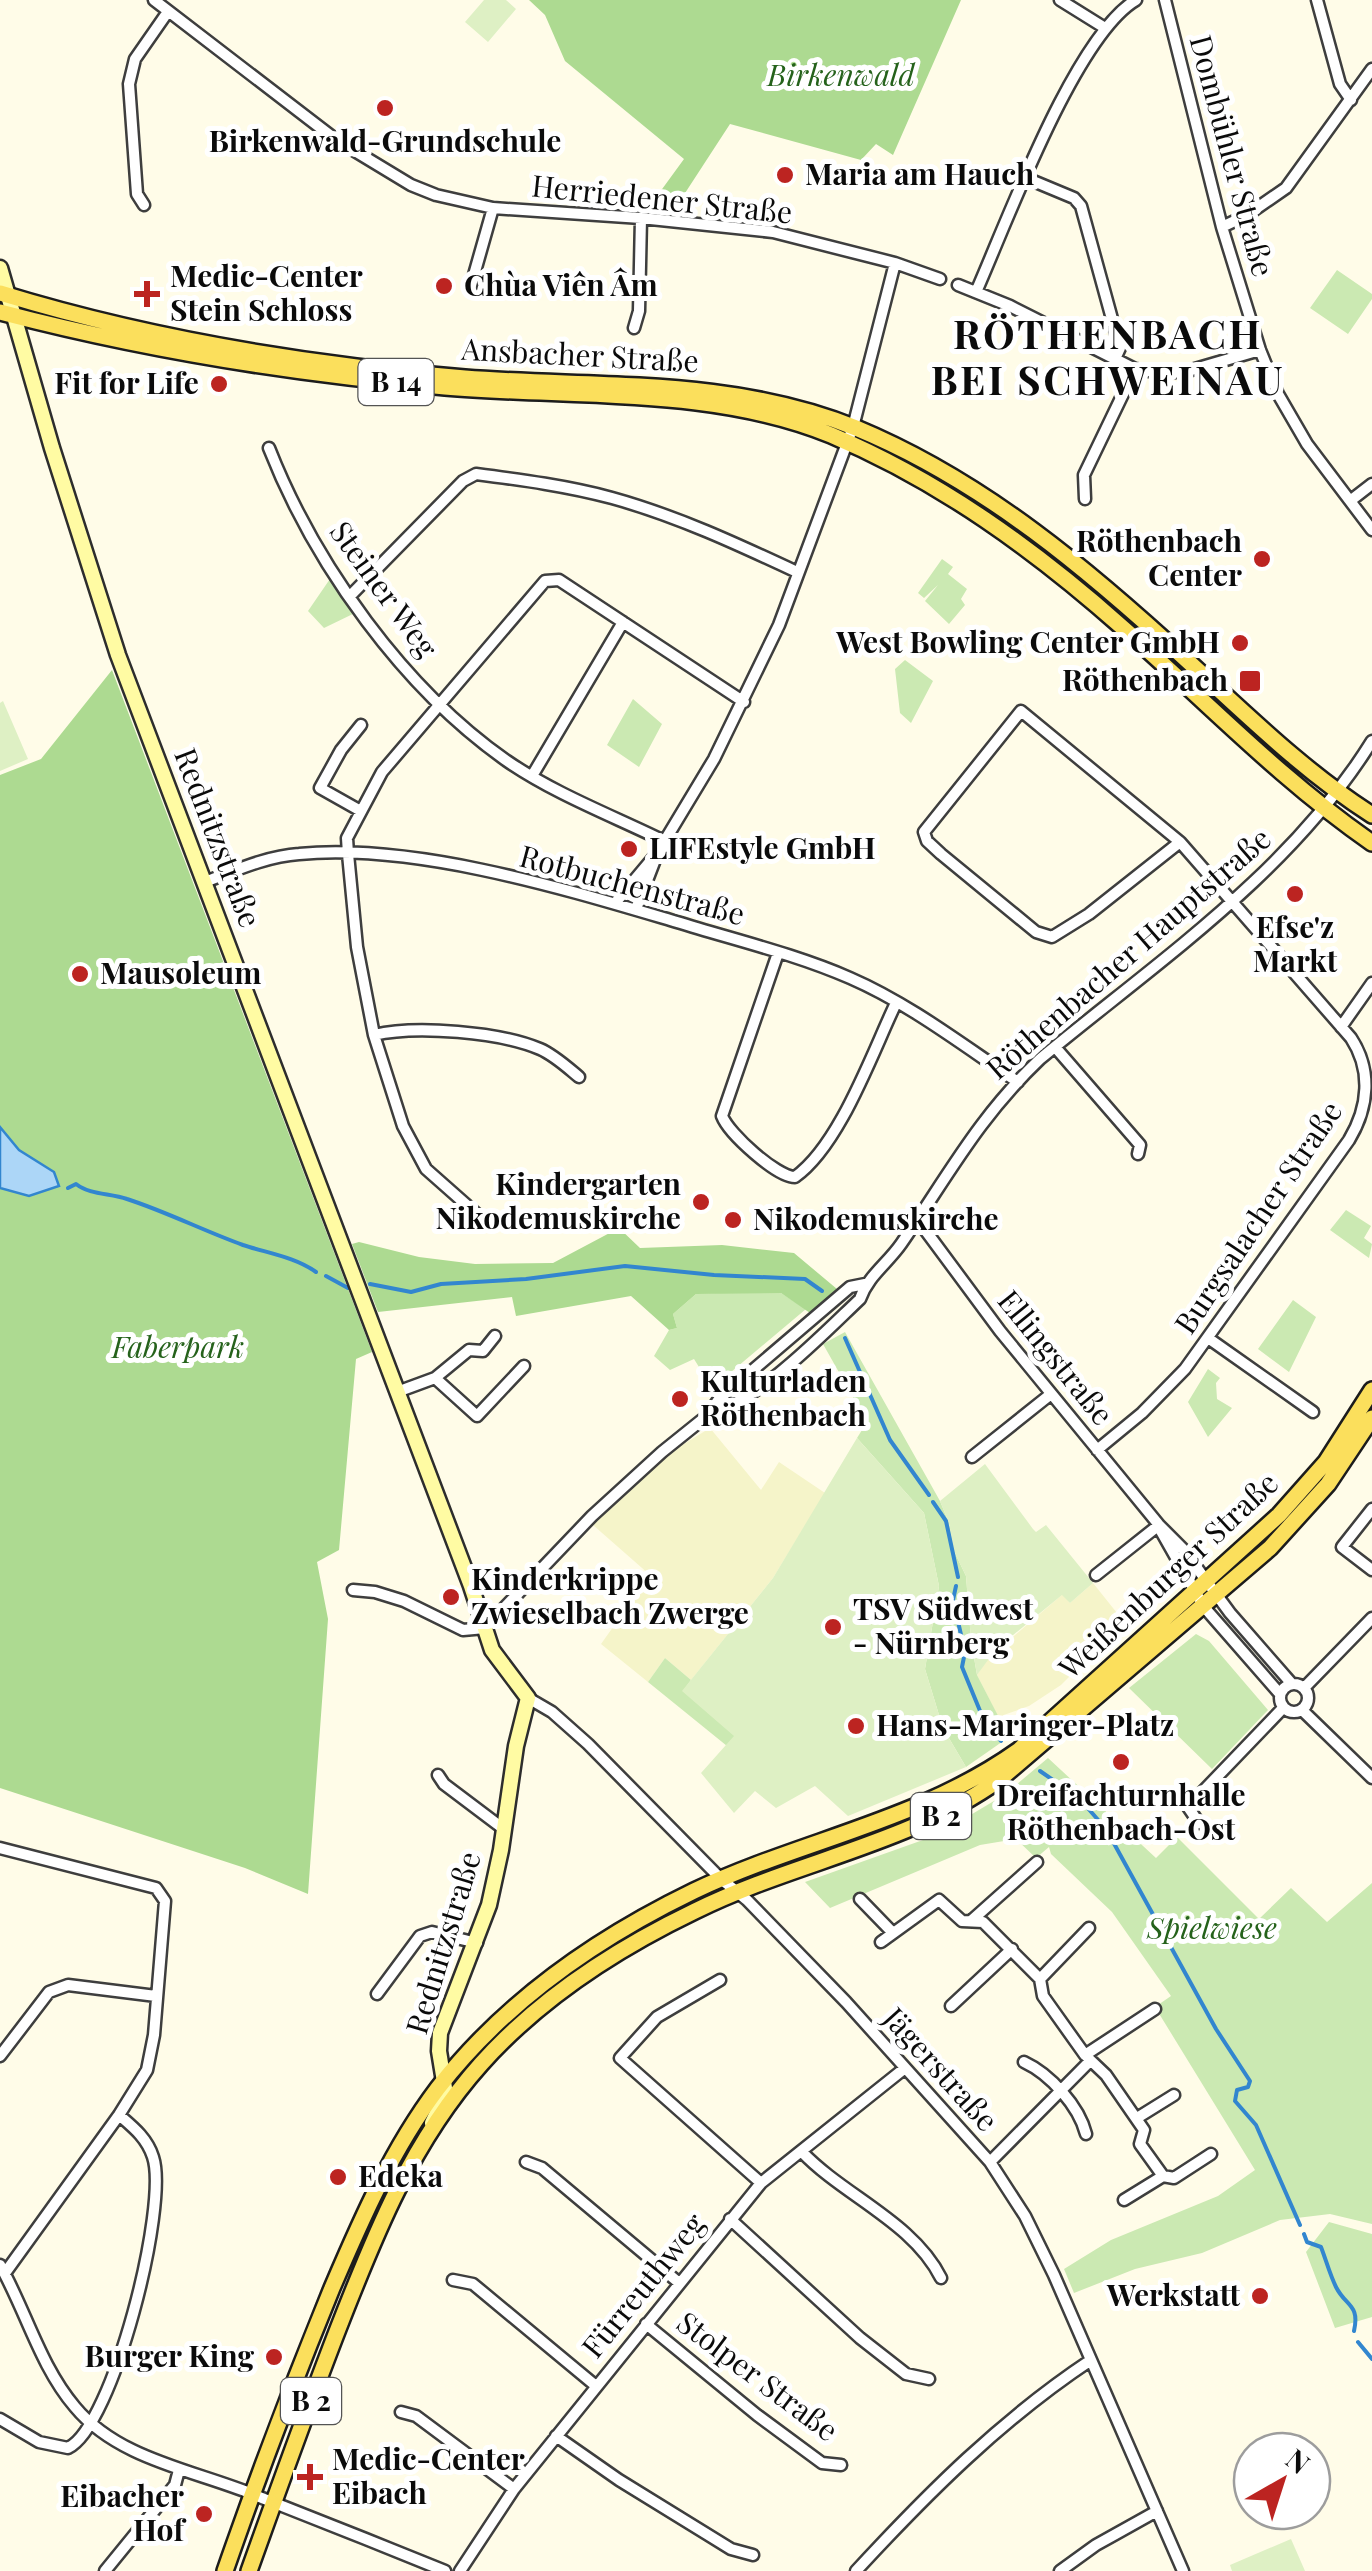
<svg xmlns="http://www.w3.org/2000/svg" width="1372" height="2571" viewBox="0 0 1372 2571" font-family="'Playfair Display',serif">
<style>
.farmland{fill:#f5f4c9}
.green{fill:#cbe9b2}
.forest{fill:#adda91}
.pitch{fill:#def0c4}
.water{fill:#acd6f7;stroke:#3286cf;stroke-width:2.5}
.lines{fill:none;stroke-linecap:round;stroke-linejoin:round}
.stream{stroke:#3286cf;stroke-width:4}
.minor-casing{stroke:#3e3e3e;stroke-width:15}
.secondary-casing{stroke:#2d2d2d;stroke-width:19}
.primary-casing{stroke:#1c1c1c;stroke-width:20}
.minor{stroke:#fff;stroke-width:10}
.secondary{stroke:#fffba3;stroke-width:14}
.primary{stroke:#fbdf5c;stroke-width:15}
.poi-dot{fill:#bc2421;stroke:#fff;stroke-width:4}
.labels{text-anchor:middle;stroke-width:10;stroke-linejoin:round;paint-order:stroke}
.shield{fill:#fff;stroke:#545454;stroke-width:2.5}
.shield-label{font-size:28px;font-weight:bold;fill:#0b0b0b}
.park-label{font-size:30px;font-style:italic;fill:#25621b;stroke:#fff}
.poi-label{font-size:30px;font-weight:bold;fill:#0b0b0b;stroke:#fff;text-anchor:start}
.street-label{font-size:30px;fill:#0b0b0b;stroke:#fff}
.district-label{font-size:40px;font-weight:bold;letter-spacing:2.5px;fill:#0b0b0b;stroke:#fff}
</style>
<rect width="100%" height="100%" fill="#fffce8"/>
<path class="farmland" d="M710 1428 761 1490 779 1462 825 1493 773 1578 691 1680 665 1658 648 1682 601 1644 650 1575 593 1525 674 1450Z
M1093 1583 1129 1628 1123 1635 1116 1630 1061 1685 1029 1706 998 1717 977 1675 986 1660 1063 1594 1070 1603Z"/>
<path class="green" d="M1337 270 1372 294V299L1348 334 1310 308Z
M942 559 953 567 948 574 967 589 961 599 965 605 949 624 925 601 938 585 924 598 918 593Z
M332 576 357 612 324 628 308 611Z
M905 660 933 681 911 723 900 713 895 669Z
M633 699 662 724 639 767 607 745Z
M1346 1210 1371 1226 1364 1238 1372 1244 1369 1258 1330 1230Z
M745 1292 781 1293 806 1309 712 1388 694 1359 670 1370 654 1356 669 1330 677 1328 673 1314 696 1294Z
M1293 1300 1316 1317 1289 1372 1258 1349Z
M845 1332 940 1501 949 1523 954 1551 966 1576 971 1640 977 1675 1009 1737 966 1767 943 1728 925 1669 939 1586 924 1513 857 1438 867 1422 823 1344Z
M1208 1369 1220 1378 1216 1383 1217 1399 1232 1408 1208 1437 1188 1402Z
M1196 1634 1209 1641 1268 1710 1212 1769 1129 1688Z
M665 1658 691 1680 683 1691 735 1736 727 1746 648 1682Z
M1048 1758 1156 1858 1177 1837 1259 1919 1291 1888 1327 1922 1372 1883V2224L1330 2214 1280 2220 1202 2253 1135 2269 1074 2293 1064 2269 1111 2240 1218 2196 1255 2170 1155 2007 1171 1996 1112 1912 1051 1854 1049 1847 1036 1858 1016 1839 980 1845 830 1908 805 1882 937 1835 1004 1795Z
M1329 2222 1372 2234V2317L1335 2328 1306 2252Z"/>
<path class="forest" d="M529 0H961L893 155 876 144 861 160 730 124 674 210 649 207 684 159 565 61 545 15Z
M112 670 372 1352 356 1359 339 1550 317 1562 328 1619 308 1894 245 1868 0 1788V1188L29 1196 54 1172 19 1150 0 1127V775L41 759Z
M619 1228 640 1248 722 1245 794 1253 837 1289 810 1313 781 1293 696 1294 673 1314 677 1328 669 1330 631 1296 516 1316 512 1297 378 1312 352 1244 359 1242 419 1257 475 1264 553 1263Z"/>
<path class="pitch" d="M484 0H506L516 9 488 42 465 22Z
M3 701 28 759 0 771V703Z
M857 1438 924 1513 939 1586 925 1669 943 1728 966 1767 848 1816 815 1786 776 1808 755 1791 734 1813 701 1773 734 1736 682 1691 773 1578Z
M985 1464 1033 1529 1036 1532 1046 1525 1093 1583 1070 1603 1062 1595 996 1649 977 1675 971 1640 966 1576 954 1551 949 1523 940 1501Z
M1291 2539 1305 2571H1232L1230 2565Z"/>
<path class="water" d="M0 1127 19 1150 54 1172 59 1186 29 1196 0 1188Z"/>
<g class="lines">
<path class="stream" d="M68 1188 76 1184C90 1195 110 1193 127 1199 167 1212 204 1231 243 1245 267 1253 295 1257 316 1272
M326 1276 348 1288
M370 1284 411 1292 441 1284 526 1279 625 1266 714 1275 805 1279 822 1291
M845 1338 890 1440 929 1495
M933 1502 946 1521 958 1577
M956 1586 953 1600 965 1652 962 1667 985 1723 1001 1741
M1040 1771 1079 1798 1106 1829 1216 2029 1250 2081 1248 2087 1237 2090 1235 2101 1256 2125 1300 2225
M1304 2234 1307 2242 1321 2247C1326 2260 1330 2275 1336 2287 1346 2307 1360 2304 1354 2331
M1358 2342 1372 2359"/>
<defs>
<path id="minor" d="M154 0 335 139 411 185 436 195 493 208 641 218 773 232 895 263 940 279
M1060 0 1105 28
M1165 0 1222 227 1260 350 1278 394 1307 444 1372 530
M1317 0 1340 84 1351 100
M1026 178 1074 198 1081 206 1120 348 1115 359
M144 205 137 194 129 84 135 59 167 13
M1222 227 1247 215 1286 188 1372 69
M958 285 1010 306 1135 369 1164 373 1188 371 1260 350
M470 289 493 208
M976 292C1007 222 1075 36 1136 0
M634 328 639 311 641 218
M269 448C315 565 404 689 507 761 555 794 613 816 664 841
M1085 499 1084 475 1135 369
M1350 501 1372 484
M350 596 463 481 476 474C522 480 568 486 612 498 677 516 737 544 797 572
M532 776 623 622
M359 810 320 788 341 750 361 725
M658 852 714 759 779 625 853 427 895 263
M205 882C234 871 267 856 299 854 416 843 565 889 677 922 735 940 795 954 850 978 910 1004 964 1046 1018 1082
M616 902 658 852 636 909
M778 953 722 1116C729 1134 777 1177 795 1177 840 1145 872 1053 896 1003
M1341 1027 1372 983
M374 1035C416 1025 500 1032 540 1049 554 1055 567 1067 579 1077
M1055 1047 1140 1145 1138 1154
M478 1215 426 1169 403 1126 374 1035 357 947 348 854 347 838 382 772 545 581 559 580 744 702
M917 1219 1000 1331 1159 1525 1183 1549 1230 1613 1292 1684
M1208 1338 1313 1412
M435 1378 477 1416 524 1366
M397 1392 435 1378 469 1350 483 1351 495 1336
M708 1415C762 1398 819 1338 860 1299 868 1276 887 1264 901 1244 948 1176 978 1118 1040 1059 1157 962 1290 873 1372 741
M1097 1450 1142 1413 1185 1369 1349 1140C1369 1107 1372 1070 1351 1038L1180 842 1021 711 924 832 927 841 941 854 1036 932 1052 937 1089 914 1180 842
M972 1457 1051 1394
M1372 1509 1342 1547 1372 1570
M1161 1531 1204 1607 1280 1694
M1096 1575 1159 1525
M353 1590 375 1592 404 1601 463 1630 485 1628 592 1516 662 1452 708 1415 719 1399 850 1287 865 1284
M1280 1698a14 14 0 1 1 28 0a14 14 0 1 1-28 0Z
M1304 1688 1372 1618
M528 1698 552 1712 588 1744 721 1879 747 1900 846 2002 990 2162 1025 2216 1054 2275 1183 2571
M1302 1710 1372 1778
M438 1775 444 1784 505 1830
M1199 1823 1188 1807 1283 1708
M0 1848 156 1888 165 1901 154 2035 147 2070 119 2115 5 2273
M860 1899 893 1933
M972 1920 1037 1862
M881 1942 939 1900 962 1921 983 1922 1040 1979 1043 1996 1085 2055 1106 2075 1144 2130 1140 2144 1163 2176 1174 2178 1211 2154
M1040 1979 1089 1928
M720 1980 657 2017 620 2058 761 2183
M377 1994 420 1936 432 1932 477 1943
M951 2006 1012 1949
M1085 2055 1155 2009
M0 2056 49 1992 68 1985 156 1996
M1024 2062C1050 2074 1079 2106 1086 2134
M1137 2118 1174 2095
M802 2152C844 2196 913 2222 941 2278
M526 2162 542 2168 678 2282
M990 2162 1090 2061
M1124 2200 1163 2176
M730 2219 860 2338 906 2374 929 2379
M0 2265C26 2311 40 2366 75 2407 118 2459 193 2470 252 2494 316 2519 381 2545 445 2571
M453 2280 473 2284 596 2386
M646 2324 757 2415 822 2463 841 2465
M401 2412 416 2416 514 2489
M0 2419 39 2442 68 2448C113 2427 169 2205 153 2157 147 2138 133 2127 119 2115
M556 2436 619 2480 731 2549 753 2555
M105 2571 175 2485 179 2470
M460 2571 514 2489 761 2183 905 2068
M856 2571C928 2493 1002 2419 1091 2360
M1060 2571 1096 2545 1157 2511"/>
<path id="secondary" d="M0 268 52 448 118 655 471 1586 492 1650 528 1698 516 1746 501 1850 489 1905 440 2033 439 2051 446 2094 432 2123"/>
<path id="primary" d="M0 293C150 339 308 365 465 378 596 388 731 377 856 428 984 481 1090 571 1191 664 1249 717 1305 772 1372 815
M0 312C145 350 295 374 445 387 571 398 711 386 831 435 940 481 1035 550 1123 628 1206 701 1281 780 1372 843
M225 2571C258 2476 294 2381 332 2288 362 2218 392 2149 438 2088 504 2003 597 1938 694 1891 801 1840 920 1821 1019 1750L1279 1515 1326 1462 1372 1390
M249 2571C278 2490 307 2409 338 2329 375 2234 412 2141 481 2064 540 1998 616 1949 695 1911 796 1861 908 1845 1000 1779L1270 1548 1328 1484 1372 1418"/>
</defs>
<use href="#minor" class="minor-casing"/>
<use href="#secondary" class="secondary-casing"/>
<use href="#primary" class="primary-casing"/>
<use href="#minor" class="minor"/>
<use href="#secondary" class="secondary"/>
<use href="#primary" class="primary"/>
</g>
<g class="poi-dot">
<circle cx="385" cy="108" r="10"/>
<circle cx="785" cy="175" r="10"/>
<circle cx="444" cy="286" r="10"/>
<path d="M142 279h10v10h10v10h-10v10h-10v-10h-10v-10h10z"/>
<circle cx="219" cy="384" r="10"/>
<circle cx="1262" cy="559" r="10"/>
<circle cx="1240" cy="643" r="10"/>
<rect x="1238" y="669" width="24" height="24" rx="5"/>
<circle cx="629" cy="849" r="10"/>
<circle cx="1295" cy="894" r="10"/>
<circle cx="80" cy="974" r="10"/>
<circle cx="701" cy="1202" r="10"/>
<circle cx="733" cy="1220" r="10"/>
<circle cx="680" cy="1399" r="10"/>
<circle cx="451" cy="1597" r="10"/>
<circle cx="833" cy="1627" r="10"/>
<circle cx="856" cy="1726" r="10"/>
<circle cx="1121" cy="1762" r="10"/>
<circle cx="338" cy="2177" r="10"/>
<circle cx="1260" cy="2296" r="10"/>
<circle cx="274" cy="2357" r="10"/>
<path d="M305 2462h10v10h10v10h-10v10h-10v-10h-10v-10h10z"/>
<circle cx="204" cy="2514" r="10"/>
</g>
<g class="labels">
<g class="shield">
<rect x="358.5" y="359" width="75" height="46" rx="8"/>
<rect x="911" y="1793" width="60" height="46" rx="8"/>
<rect x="281" y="2378" width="60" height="46" rx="8"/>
</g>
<g class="shield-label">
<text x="396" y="392">B 14</text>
<text x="941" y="1826">B 2</text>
<text x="311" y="2411">B 2</text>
</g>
<g class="park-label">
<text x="841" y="86">Birkenwald</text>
<text x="178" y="1358">Faberpark</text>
<text x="1212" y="1939">Spielwiese</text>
</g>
<g class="poi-label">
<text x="385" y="152" text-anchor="middle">Birkenwald-Grundschule</text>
<text x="805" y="185">Maria am Hauch</text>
<text x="170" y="287">Medic-Center<tspan x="170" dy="34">Stein Schloss</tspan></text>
<text x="464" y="296">Chùa Viên Âm</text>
<text x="199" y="394" text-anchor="end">Fit for Life</text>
<text x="1242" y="552" text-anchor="end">Röthenbach<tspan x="1242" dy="34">Center</tspan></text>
<text x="1220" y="653" text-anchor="end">West Bowling Center GmbH</text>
<text x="1228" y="691" text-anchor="end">Röthenbach</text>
<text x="649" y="859">LIFEstyle GmbH</text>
<text x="1295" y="938" text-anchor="middle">Efse'z<tspan x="1295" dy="34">Markt</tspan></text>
<text x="100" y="984">Mausoleum</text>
<text x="681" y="1195" text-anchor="end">Kindergarten<tspan x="681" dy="34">Nikodemuskirche</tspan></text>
<text x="753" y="1230">Nikodemuskirche</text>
<text x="700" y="1392">Kulturladen<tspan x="700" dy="34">Röthenbach</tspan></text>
<text x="471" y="1590">Kinderkrippe<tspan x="471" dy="34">Zwieselbach Zwerge</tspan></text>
<text x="853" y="1620">TSV Südwest<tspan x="853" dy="34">- Nürnberg</tspan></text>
<text x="876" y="1736">Hans-Maringer-Platz</text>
<text x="1121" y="1806" text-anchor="middle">Dreifachturnhalle<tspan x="1121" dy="34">Röthenbach-Ost</tspan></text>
<text x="358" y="2187">Edeka</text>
<text x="1240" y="2306" text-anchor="end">Werkstatt</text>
<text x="254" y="2367" text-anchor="end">Burger King</text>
<text x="332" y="2470">Medic-Center<tspan x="332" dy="34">Eibach</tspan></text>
<text x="184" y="2507" text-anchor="end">Eibacher<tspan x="184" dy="34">Hof</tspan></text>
</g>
<g class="street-label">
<text transform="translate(1231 156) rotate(75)" y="10">Dombühler Straße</text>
<text transform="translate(662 200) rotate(6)" y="10">Herriedener Straße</text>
<text transform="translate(580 356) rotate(3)" y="10">Ansbacher Straße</text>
<text transform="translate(383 590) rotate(54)" y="10">Steiner Weg</text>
<text transform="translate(217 838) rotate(69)" y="10">Rednitzstraße</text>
<text transform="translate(632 886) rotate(15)" y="10">Rotbuchenstraße</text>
<text transform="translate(1129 954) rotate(-41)" y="10">Röthenbacher Hauptstraße</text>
<text transform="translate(1259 1218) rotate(-56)" y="10">Burgsalacher Straße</text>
<text transform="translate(1055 1358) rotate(51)" y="10">Ellingstraße</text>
<text transform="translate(1169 1576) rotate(-43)" y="10">Weißenburger Straße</text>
<text transform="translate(444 1943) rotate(-73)" y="10">Rednitzstraße</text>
<text transform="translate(940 2070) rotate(48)" y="10">Jägerstraße</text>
<text transform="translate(644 2286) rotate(-51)" y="10">Fürreuthweg</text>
<text transform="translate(757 2377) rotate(37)" y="10">Stolper Straße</text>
</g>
<g class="district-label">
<text x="1108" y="349">RÖTHENBACH<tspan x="1108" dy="46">BEI SCHWEINAU</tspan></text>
</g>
</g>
<g transform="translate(1282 2481) rotate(39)"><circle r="48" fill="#ffffff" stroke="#9d9d9d" stroke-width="2.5"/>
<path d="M0-8L18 38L0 25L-18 38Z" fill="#bc2421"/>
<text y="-15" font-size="28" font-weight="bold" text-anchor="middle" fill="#0b0b0b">N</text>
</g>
</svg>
